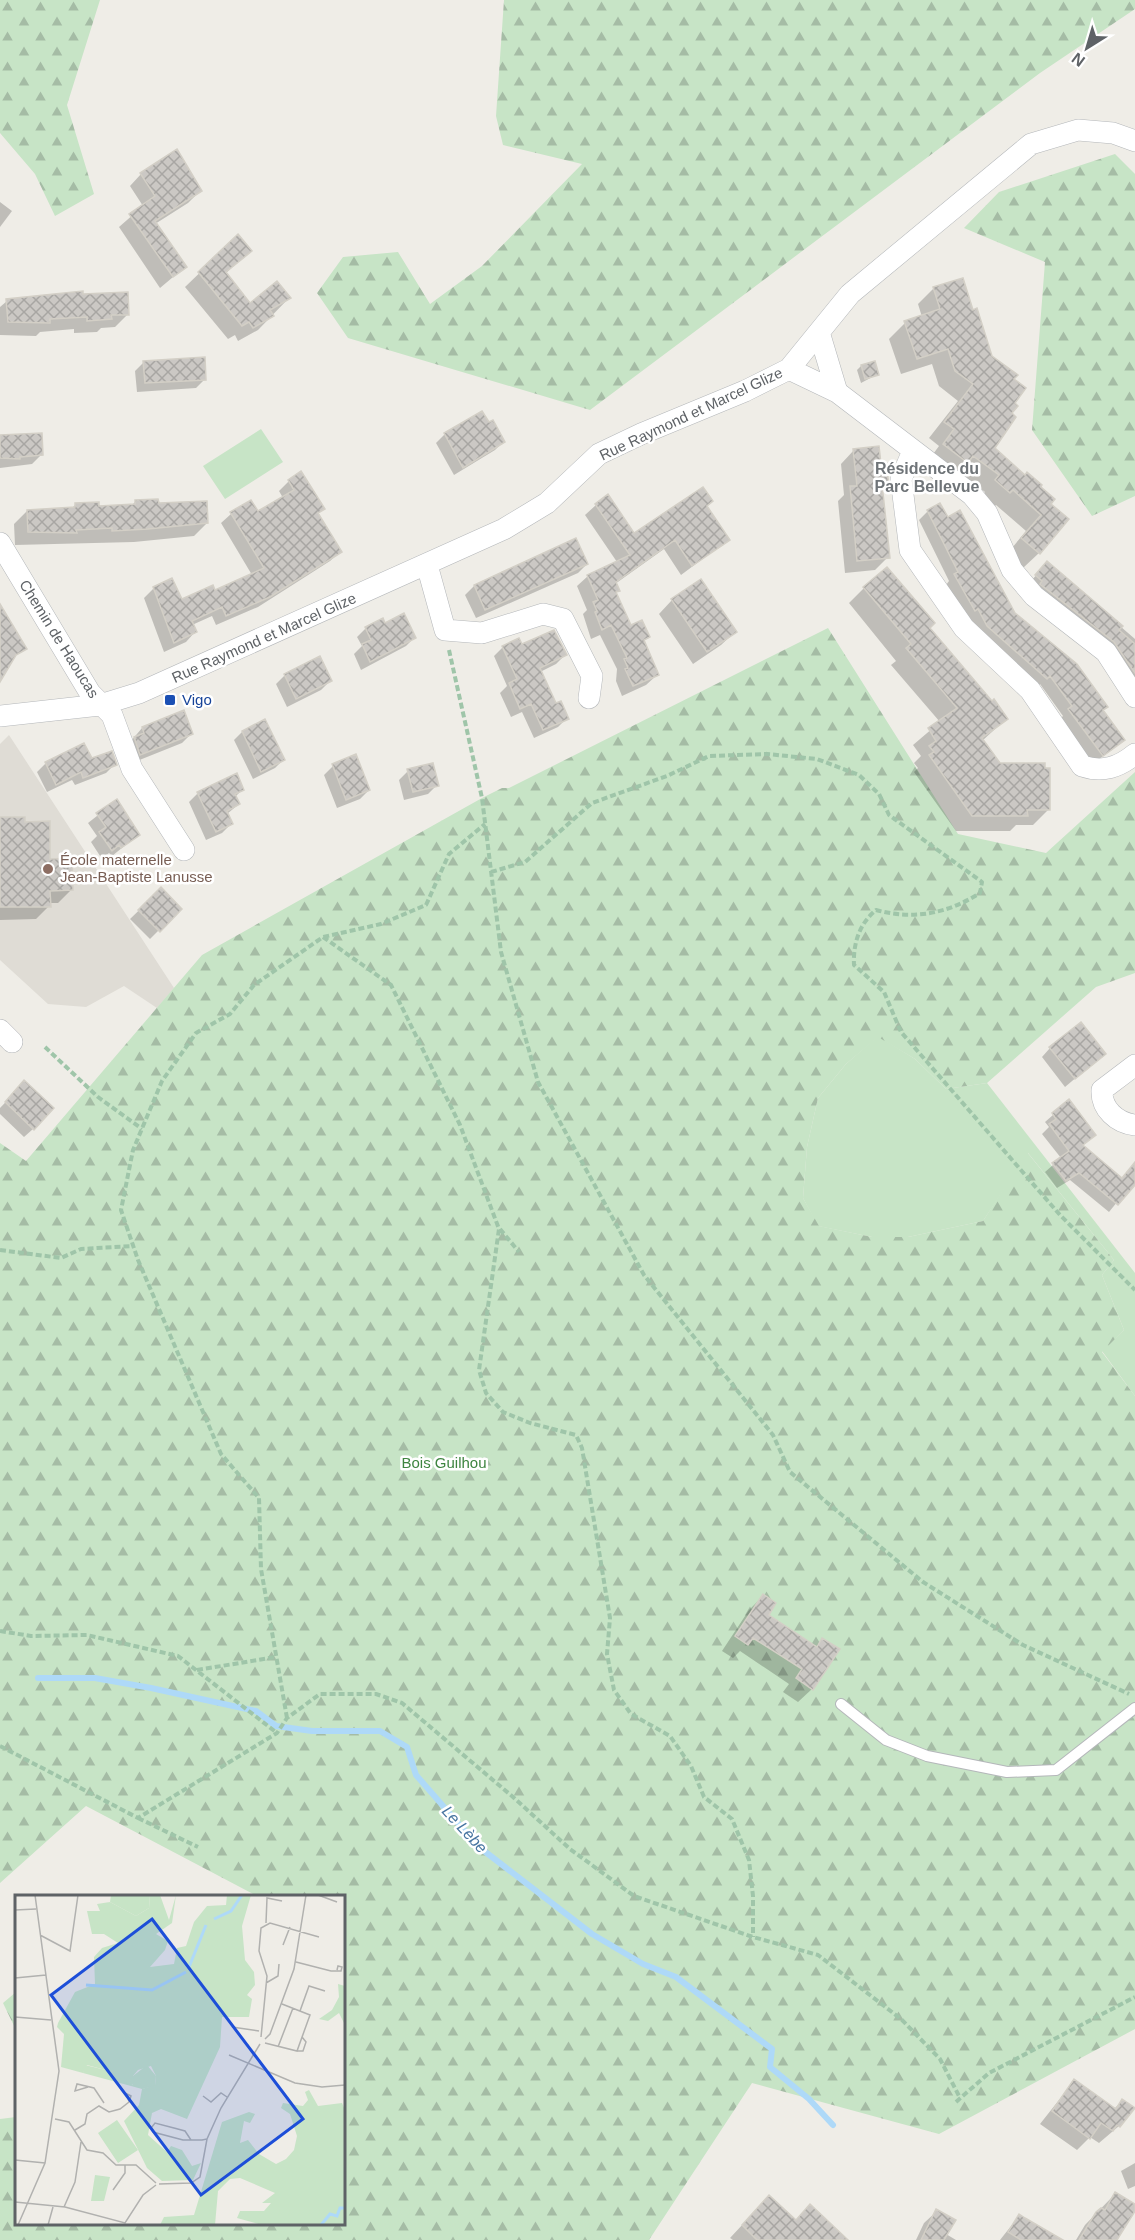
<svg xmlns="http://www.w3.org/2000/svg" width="1135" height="2240" viewBox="0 0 1135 2240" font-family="Helvetica,sans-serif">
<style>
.education{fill:#dfdcd5}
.green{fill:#c7e4c6}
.forest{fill:url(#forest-firs)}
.shadow{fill:#0003}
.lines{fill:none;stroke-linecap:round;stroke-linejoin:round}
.stream{stroke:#aed9f8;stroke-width:6}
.building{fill:url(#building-cross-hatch);stroke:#d3cfc6;stroke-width:1.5}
.service-casing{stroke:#b4b7ba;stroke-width:12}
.minor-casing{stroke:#b4b7ba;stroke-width:22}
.path{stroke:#9fc5a9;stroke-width:4;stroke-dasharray:6 3;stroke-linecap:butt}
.service{stroke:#fff;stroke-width:10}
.minor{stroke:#fff;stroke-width:21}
.transit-dot{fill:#1a4fb4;stroke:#fff;stroke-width:2}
.education-dot{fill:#8d6e63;stroke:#fff;stroke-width:2}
.labels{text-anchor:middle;stroke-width:5;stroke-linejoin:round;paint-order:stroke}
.street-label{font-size:15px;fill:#5e6266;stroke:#fff}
.transit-label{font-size:15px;fill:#164399;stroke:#fff;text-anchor:start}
.education-label{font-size:15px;fill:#785e54;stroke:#fff;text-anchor:start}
.park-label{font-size:15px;fill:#3e8540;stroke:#fff}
.neighbourhood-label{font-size:16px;font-weight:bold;fill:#6f7478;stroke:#fff}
.water-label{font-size:16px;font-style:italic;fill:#4875a1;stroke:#fff}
.inset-river{fill:none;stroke:#aed9f8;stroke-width:3}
.inset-road{fill:none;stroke:#b1b1af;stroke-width:1.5}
.view{fill:#1d4ed8;fill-opacity:0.15;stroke:#1d4ed8;stroke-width:3}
.inset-edge{fill:none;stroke:#5e6266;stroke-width:3}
</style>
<defs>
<pattern id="forest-firs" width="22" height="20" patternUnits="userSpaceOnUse" patternTransform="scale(1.5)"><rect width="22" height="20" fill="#c7e4c6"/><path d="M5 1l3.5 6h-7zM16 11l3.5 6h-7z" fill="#a5bca5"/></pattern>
<pattern id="building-cross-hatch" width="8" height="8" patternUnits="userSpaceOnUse" patternTransform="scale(1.5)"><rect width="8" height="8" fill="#cbc8c4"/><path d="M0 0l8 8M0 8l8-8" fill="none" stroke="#a8a6a3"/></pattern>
</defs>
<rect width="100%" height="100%" fill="#efede7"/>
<path class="education" d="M9 735 174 988 157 1008 124 986 86 1007 48 1004 0 960V744Z"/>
<path class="green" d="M261 429 283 462 225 499 203 466Z
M878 1036 915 1059 946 1089 987 1083 1135 1273V1396L1102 1351 1124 1330 1102 1275 1114 1260 1028 1153 983 1221 908 1237H872L818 1226 803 1198 807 1147 818 1098 846 1064Z"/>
<path class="forest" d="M0 0H100L67 105 94 194 55 216 35 174 0 133Z
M504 0H1135V9L1040 73 590 410 348 338 317 293 343 257 398 252 430 304 482 266 582 164 503 145 496 116Z
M1115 154 1135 174V496L1092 516 1032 430 1045 262 964 228 999 192Z
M828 628 958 834 1046 853 1135 772V973L1096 987 987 1083 946 1089 915 1059 878 1037 846 1064 818 1098 807 1147 803 1198 819 1226 872 1237H908L983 1221 1027 1152 1114 1260 1102 1275 1124 1330 1102 1352 1135 1396V2029L939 2134 752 2083 649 2240H0V2119L16 2117V2224H344V1896H257L86 1806 0 1883V1143L26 1161 202 955 482 798 502 788H509Z
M16 1992V2030L3 2003Z"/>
<path class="shadow" d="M141 174 200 191 188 203 155 224 185 267 160 288 119 227 143 206 130 186Z
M0 202 12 211 0 227Z
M238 236 250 251 225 274 250 305 289 298 258 330 238 341 235 335 228 339 185 287Z
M934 288 972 312 991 357 1012 380 1010 414 993 448 1039 487 1049 504 1039 553 1023 568 1007 554 1026 531 996 505 994 507 981 497 985 492 957 471 928 461 939 446 929 438 958 401 939 386 932 364 901 374 889 339 905 323 922 317 918 304Z
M81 292 82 296 128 314 115 327 101 328 97 332 74 333V329L40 332 36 336 0 335V307L7 301Z
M144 362 205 379 196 388 137 392 135 371Z
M861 366 878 374 861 383 857 370Z
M482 413 503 442 495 450 454 475 436 443 444 435Z
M0 436 41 455 32 464 0 468Z
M854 450 880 466 887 483 881 489 888 557 875 570 845 573 838 501 844 495 841 464Z
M289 481 323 509 317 515 340 552 330 561 258 607 216 625 212 616 192 625 195 632 186 642 164 652 144 598 153 589 171 580 181 601 214 592 252 575 221 523 231 514 257 513 283 498 279 491Z
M136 501 157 504 207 523 194 536 134 542 15 545 14 524 27 511 71 509 75 505 98 507 131 506Z
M596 505 634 535 706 507 728 540 681 575 664 549 615 584 618 591 615 594 630 627 648 637 643 642 657 675 646 685 622 696 616 681 617 669 600 635 591 639 583 614 587 610 577 586 588 576 617 562 585 515Z
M928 511 1014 614 1101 711 1123 740 1113 749 1092 764 1060 719 1063 716 1040 684 1037 687 978 635 946 585 949 581 919 520Z
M1047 563 1135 639V704L1102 655 1024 589Z
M587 564 578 573 476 618 465 595 474 586Z
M864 588 929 628 1006 719 982 741 999 764 1049 809 1033 825H1016L1010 831H956L914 772 918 768 914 763 921 756 913 745 940 722 891 665 896 661 849 603Z
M672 600 735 632 721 645 693 664 659 614Z
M382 620 384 625 414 638 406 646 361 670 354 654 362 646 357 637 366 628Z
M521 645 565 655 556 664 540 672 556 705 567 718 558 727 534 738 522 712 511 717 500 693 507 686 494 656 503 647Z
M285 675 330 681 321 690 287 707 276 684Z
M183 712 191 734 182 743 132 763 126 747 142 728Z
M264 721 283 760 275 768 253 779 234 740 242 732Z
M91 760 115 764 106 773 75 785 72 780 47 792 37 772 46 763Z
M333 766 369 790 360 799 337 808 324 775Z
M408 771 437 785 428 794 404 800 399 780Z
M243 789 235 797 239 804 227 814 231 824 222 833 206 840 189 802 198 793Z
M116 801 138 835 112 856 109 853 102 859 91 842 97 836 88 823Z
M0 819 24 823 71 890 58 903H49V906L36 919 0 920Z
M161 889 180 909 150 939 130 919Z
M1050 1048 1104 1054 1065 1087 1042 1057Z
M24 1083 33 1129 24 1137 0 1114V1108Z
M1069 1101 1094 1134 1082 1146 1121 1179 1135 1180 1109 1212 1070 1180 1057 1188 1045 1172 1061 1158 1042 1134 1049 1127 1045 1122Z
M763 1596 767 1615 815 1647 823 1640 812 1689 798 1702 783 1692 789 1684 740 1651 733 1658 722 1651 749 1610Z
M1074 2081 1114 2109 1122 2101 1119 2126 1099 2143 1090 2137 1077 2150 1040 2124Z
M1135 2163V2186L1128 2189 1121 2171Z
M1115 2194 1135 2206 1116 2240H1076L1085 2225Z
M757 2209 795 2221 845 2240H733L730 2238Z
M937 2211 946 2234 956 2240H916L924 2223Z
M1019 2216 1060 2240H1000Z"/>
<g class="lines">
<path class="stream" d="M38 1678H95L151 1688 256 1711 276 1726 312 1731H380L407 1747 416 1775 479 1847 592 1934 643 1964 676 1977 772 2049 770 2067 809 2099 833 2125"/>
</g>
<path class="building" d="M177 149 202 191 155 221 187 267 173 277 129 214 155 196 140 173Z
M238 234 252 251 226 272 250 303 277 281 291 298 270 310 274 316 253 328 249 322 242 326 198 272Z
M963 278 973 310 977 308 992 356 1018 375 1014 379 1026 388 1015 403 1018 406 1012 413 1016 417 995 448 1025 475 1027 472 1042 485 1041 487 1055 499 1051 504 1069 519 1040 554 1021 538 1041 515 1013 490 1010 493 995 480 999 475 973 456 968 463 943 444 954 429 944 422 973 384 955 371 948 349 917 359 904 321 940 309 933 287Z
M83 291V294L128 292 129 315H111L112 319 87 321V317L50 319V323L8 322 6 299Z
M205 357 206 380 145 383 143 361Z
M875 361 879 375 865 379 861 365Z
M482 411 489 422 493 420 505 442 463 468 444 433Z
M42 433 43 455 20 457V459L0 458V435Z
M879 446 881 464 887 463 888 479 889 483 882 484 890 558 857 561 850 486H857L853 449Z
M301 471 325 509 318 513 342 552 270 597 226 616 222 607 192 621 197 632 174 643 153 587 172 578 182 599 213 585 215 590 264 568 230 512 251 500 258 511 294 490 288 480Z
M703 487 713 501 707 506 730 540 692 566 675 540 616 582 620 591 616 592 631 625 642 620 650 637 644 640 659 675 633 686 625 669 628 668 624 659 627 658 611 625 602 630 595 612 597 611 593 602 598 600 587 575 630 555 595 504 608 494 634 533Z
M158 499 159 503 207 501 208 523 148 529 112 531V528L76 530 77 533 28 532 27 510 75 507V503L99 502V506L135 504V500Z
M940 503 948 517 960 510 1015 613 1077 664 1108 707 1103 710 1125 740 1103 756 1068 709 1072 706 1050 676 1047 679 987 626 978 609 975 611 954 574 958 572 927 510Z
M576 538 588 564 485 610 474 585Z
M1047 561 1123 626 1119 630 1135 644V673L1114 642 1040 584 1042 581 1035 575Z
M887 567 935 623 930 628 992 701 994 699 1008 719 982 738 1000 763H1045V768H1050V810H1027L1028 816H972L929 755 934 752 929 746 936 741 928 728 957 708 906 648 911 644 863 587Z
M701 579 737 632 707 652 671 599Z
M0 604 27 649 16 655 0 682Z
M404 613 416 638 370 662 362 644 371 640 365 627 383 618 385 623Z
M554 630 567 655 540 668 556 703 561 701 569 719 543 730 531 704 520 709 509 683 517 679 502 646 519 638 522 644Z
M320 656 332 681 296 699 284 674Z
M184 710 193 734 140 755 134 737 144 733 142 727Z
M265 719 285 760 261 772 242 731Z
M84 743 92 758 112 751 117 765 83 778 81 772 56 785 45 762Z
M356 754 370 790 346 800 332 764Z
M433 763 439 786 413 792 407 769Z
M237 773 244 790 235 794 240 804 227 811 233 824 216 832 197 792Z
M117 799 140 835 121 848 119 845 112 851 99 832 106 827 96 813Z
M0 817H25V822L50 821V859L72 858 73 890 50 891 51 907H0Z
M161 887 182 909 160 932 138 910Z
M1081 1022 1106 1054 1075 1079 1049 1047Z
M24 1080 54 1108 34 1130 5 1102Z
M1069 1099 1096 1135 1083 1145 1122 1178 1135 1162V1185L1118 1205 1079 1173 1066 1181 1052 1163 1069 1151 1049 1124 1056 1119 1052 1113Z
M763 1594 776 1603 769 1615 817 1647 822 1638 840 1649 813 1690 796 1678 802 1669 753 1638 748 1645 735 1636Z
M1074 2079 1116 2109 1122 2099 1135 2108 1120 2127 1117 2125 1113 2131 1101 2123 1090 2139 1052 2111Z
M1115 2192 1135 2204V2211L1117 2240H1079L1096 2212 1101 2208 1105 2210Z
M769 2195 796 2220 810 2204 848 2240H757L742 2225Z
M936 2209 956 2220 944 2240H921Z
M1019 2214 1025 2218 1063 2240H1021L1008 2232Z"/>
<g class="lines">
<defs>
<path id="service" d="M841 1704 886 1740 927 1756 1007 1772 1056 1770 1135 1708"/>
<path id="minor" d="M819 332 837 392
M789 369 837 392 972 495 987 513 1012 570 1034 596 1106 652 1135 697
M913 451 901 479 910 550 964 628 1030 690 1082 766C1103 773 1119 767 1135 754
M0 543 90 693 112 715 132 769 184 850
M427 565 445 630 482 633 543 614 563 619 592 676 589 698
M0 716 100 705 139 693 504 529 547 503 599 454 641 434 745 391 789 369 850 294 1031 144 1078 130 1113 133 1135 141
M0 1030 12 1042
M1135 1065 1102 1090C1101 1109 1117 1123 1135 1125"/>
</defs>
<use href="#service" class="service-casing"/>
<use href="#minor" class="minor-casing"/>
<path class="path" d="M449 650 482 798 501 952 538 1082 644 1275 773 1435 790 1472 923 1582 1023 1645 1129 1694
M491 872 525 862 592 803 667 776 709 756 767 754 817 759 859 775 879 794 889 815 982 882 980 893C947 914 913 920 876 910 859 924 853 944 854 965L884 992 901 1032 1060 1215 1135 1290
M323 937 391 985 460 1125 499 1229 479 1370 486 1393 503 1412 530 1423 576 1435 582 1448 610 1618 607 1654 614 1690 631 1714 670 1736 691 1766 704 1797 732 1819 749 1860 753 1896V1937
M45 1047 98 1097 142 1129
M500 1229 519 1252
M0 1250 61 1258 81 1249 133 1246
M0 1631 31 1636 87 1635 178 1656 277 1733
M197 1670 276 1657
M287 1718 261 1569 259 1498 221 1454 138 1260 121 1210 133 1150 162 1081 196 1033 230 1014 254 985 323 937 381 924 426 905 449 854 485 824
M0 1746 138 1818 277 1733 287 1718 320 1694H376L402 1703 513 1797 570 1849 634 1896 753 1937 818 1955 901 2019 940 2059 959 2096
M138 1818 198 1847
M956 2102 989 2073 1135 1997"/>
<use href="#service" class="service"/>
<use href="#minor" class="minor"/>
</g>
<rect class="transit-dot" x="164" y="694" width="12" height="12" rx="3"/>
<circle class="education-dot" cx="48" cy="869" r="6"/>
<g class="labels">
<g class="street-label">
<text transform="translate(691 414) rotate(-25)" y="5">Rue Raymond et Marcel Glize</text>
<text transform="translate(264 638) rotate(-24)" y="5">Rue Raymond et Marcel Glize</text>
<text transform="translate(59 639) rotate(58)" y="5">Chemin de Haoucas</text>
</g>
<g class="transit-label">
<text x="182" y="705">Vigo</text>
</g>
<g class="education-label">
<text x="60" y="865">École maternelle<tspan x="60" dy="17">Jean-Baptiste Lanusse</tspan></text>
</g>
<g class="park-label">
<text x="444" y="1468">Bois Guilhou</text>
</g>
<g class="neighbourhood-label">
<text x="927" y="474">Résidence du<tspan x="927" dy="18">Parc Bellevue</tspan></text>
</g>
<g class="water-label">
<text transform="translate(465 1829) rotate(47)" y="6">Le Lèbe</text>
</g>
</g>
<g transform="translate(15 1895)">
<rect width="330" height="330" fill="#efede7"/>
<path d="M96 0H135L134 13 121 21 95 7ZM70 170 99 177 118 190V181L132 170 141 181 140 191 127 194 68 178ZM102 225 123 255 103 268 83 238Z" fill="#c7e4c6"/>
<path d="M135 0H145L154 25 161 0 157 28 141 39 153 46 150 55 135 72 159 69 162 53 171 51 179 27 192 11 211 10 212 0H236L227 31 230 65 239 77 240 90 232 100 237 104 234 122H207L205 152 172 224 146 214 137 218 133 240 152 257 156 251 167 255 177 271 186 268 178 285 147 286 132 273 109 226 124 210 127 194 140 190 141 181 136 171 123 175 118 181 119 190 104 186 98 177 72 170 68 178 46 172 49 139 42 132 43 128 60 97 80 89 79 62 87 53 103 48 89 39H77L72 16H85L82 9 95 7 121 21 134 13ZM323 89 330 91V130L324 118 313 126 304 124 317 115 324 102ZM294 195 303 211 327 208 330 215V330H247L222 323 225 316H249L256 308H247L260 298 225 283 215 284 203 296 200 330H145L149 322 179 320 207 227 234 217 240 219 235 228 229 226 225 248 233 245 244 259 261 269 271 264 279 255 282 241 275 219 266 213 268 208 288 211 293 205 290 197Z" fill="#c7e4c6"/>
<path d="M80 280 95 282 89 306H76Z" fill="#c7e4c6"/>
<path class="inset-river" d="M199 24 216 16 227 0M174 72 191 30M71 90 137 95 171 77M306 330 315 319 322 321 325 313H330"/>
<path class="inset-road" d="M303 0 322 7M0 15 21 14M251 28 252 3 267 6M25 40 55 56 63 0M268 50 275 32M281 67 316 76H326L327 72 323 71 322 75M0 83 31 80M251 88 263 81 264 69M285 116 294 91 310 96M0 122 36 125M217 132 244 136M246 142 252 81 244 56 246 33 255 28 304 42M250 144 255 139 279 74 291 0M250 148 282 156 295 120 267 109M263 152 278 113M282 156H288L291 147 287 142M214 160 280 188 307 192 330 190M0 176V211M73 192 60 196 62 189 79 193 89 208M188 201 196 207 206 198 212 202M40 224 54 227 72 255 88 258 101 270H121L141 288M60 235 70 229 72 219 84 211 94 217 105 214 114 207 112 199 116 201 114 207M176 245 170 236 159 233 140 228 136 233 138 237 168 245H187L192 244M0 265 30 268M144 289 176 288 185 282 192 244 206 213 245 149M98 295 110 278V270M0 307 50 312 110 328 128 300 141 290M49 312 60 287 66 247M3 330 30 268 44 176 20 0M33 330 38 312"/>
<path class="view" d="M137 24 288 224 186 300 36 100Z"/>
<rect width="330" height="330" class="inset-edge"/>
</g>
<g transform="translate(1087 48) rotate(217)" stroke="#ffffff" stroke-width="4.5" paint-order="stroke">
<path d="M0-4.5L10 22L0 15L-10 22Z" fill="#5e6266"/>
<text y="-9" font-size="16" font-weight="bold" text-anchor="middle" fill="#5e6266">N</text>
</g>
</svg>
